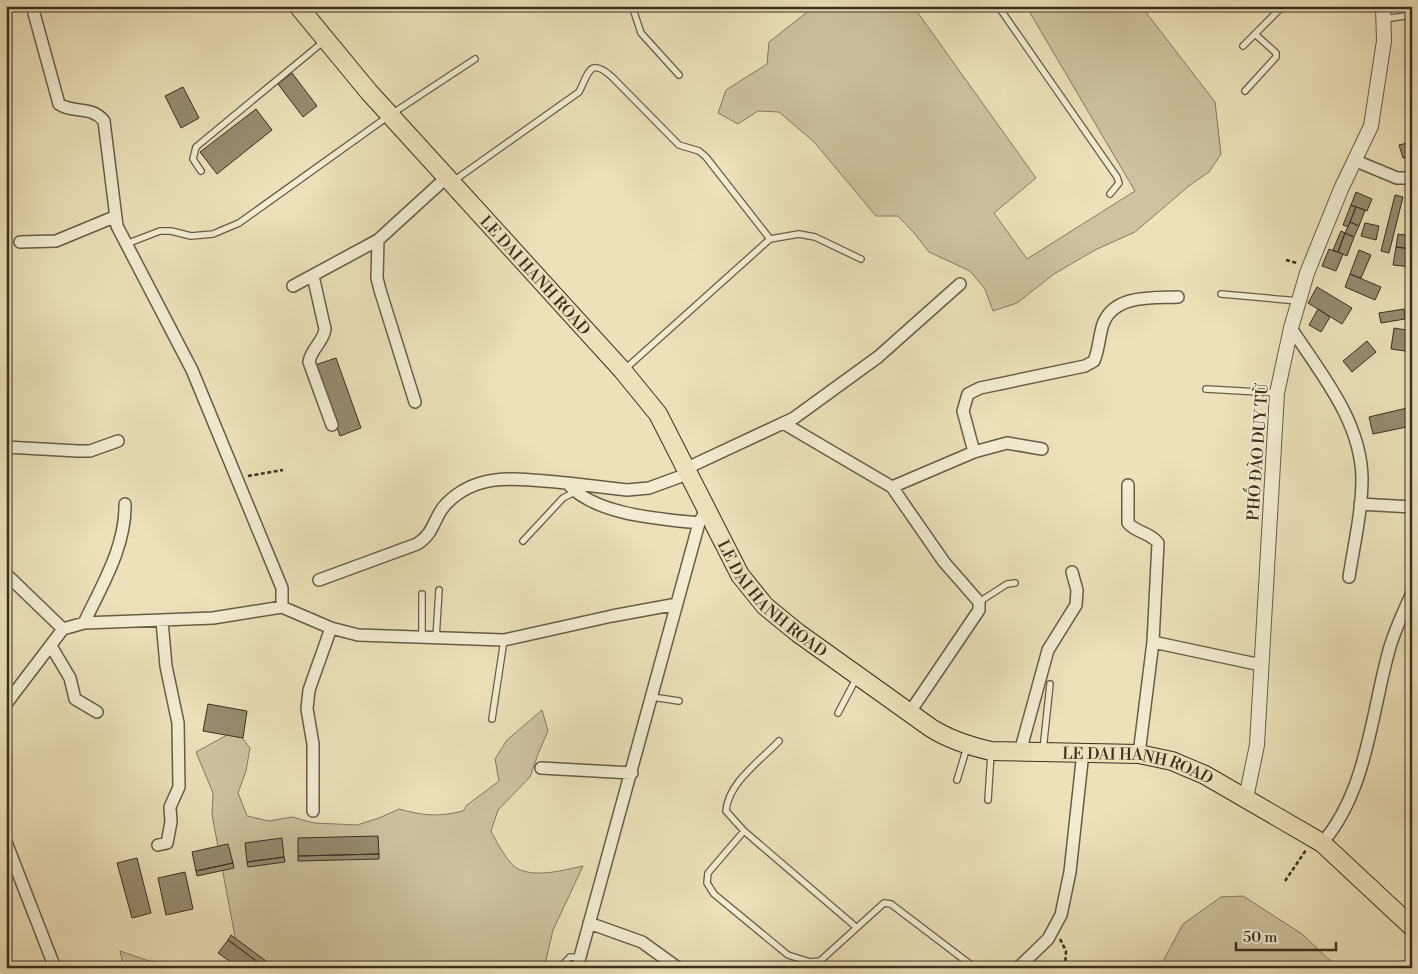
<svg xmlns="http://www.w3.org/2000/svg" width="1418" height="974" viewBox="0 0 1418 974" font-family="'Libre Bodoni',serif">
<style>
.green{fill:#cec39f;stroke:#847960}
.building{fill:#978c70;stroke:#3b2f20}
.lines{fill:none;stroke-linecap:round;stroke-linejoin:round}
.service-casing{stroke:#675c46;stroke-width:8}
.minor-casing{stroke:#675c46;stroke-width:14}
.tertiary-casing{stroke:#675c46;stroke-width:16}
.primary-casing{stroke:#3b2f20;stroke-width:20}
.path{stroke:#3b2f20;stroke-width:2.5;stroke-dasharray:4 2.5;stroke-linecap:butt}
.service{stroke:#f3ecd2;stroke-width:5.5}
.minor{stroke:#f3ecd2;stroke-width:11}
.tertiary{stroke:#f3ecd2;stroke-width:14}
.primary{stroke:#ece1b9;stroke-width:18}
.labels{text-anchor:middle;stroke-width:4;stroke-linejoin:round;paint-order:stroke}
.street-label{font-size:16px;fill:#3b2f20;stroke:#f3ecd2}
</style>
<rect width="100%" height="100%" fill="#ece1b9"/>
<filter id="stains"><feTurbulence type="fractalNoise" baseFrequency=".004" numOctaves="4"/><feColorMatrix values="0 0 0 0 .2 0 0 0 0 .09 0 0 0 0 .02 0 0 0 .5 -.17"/></filter>
<radialGradient id="worn" r=".72"><stop offset=".6" stop-color="#630" stop-opacity="0"/><stop offset="1" stop-color="#630" stop-opacity=".3"/></radialGradient>
<path class="green" d="M815 6H913L1036 178 994 213 1027 259 1135 191 1026 6H1141L1215 102 1221 154 1209 172 1190 185 1135 232 1095 250 1054 274 1017 303 993 311 985 289 970 271 929 252 914 233 898 216H876L814 142 779 112 758 111 738 124 718 113 726 90 767 64 769 42Z
M542 710 548 731 538 754 530 777 498 810 491 831C496 841 508 864 518 869 537 878 564 870 583 866L553 930 544 968H241L212 815 213 793 196 752 236 730 250 748 246 771 238 793 247 816 269 821 292 817 314 823 357 825 379 818 399 809C424 816 438 817 463 811L467 805 499 781 495 759 507 740Z
M1243 896 1302 934 1338 968H1140V963H1162L1183 924 1221 897Z
M120 951 149 961 195 968H124Z"/>
<path class="building" d="M1393 6H1412V9L1394 11Z
M292 73 317 106 303 117 278 84Z
M183 87 199 118 181 128 165 96Z
M256 109 272 130 217 174 200 152Z
M1412 142V156L1403 158 1399 145Z
M1356 192 1372 199 1367 211 1351 205Z
M1395 195 1403 197 1389 253 1381 251Z
M1351 205 1356 207 1348 227 1343 225Z
M1356 207 1365 210 1359 226 1350 222Z
M1350 222 1359 226 1354 237 1345 233Z
M1365 223 1379 226 1376 240 1361 236Z
M1341 231 1345 233 1338 252 1333 250Z
M1345 233 1354 237 1347 256 1338 252Z
M1398 234 1412 236V249L1396 247Z
M1396 247 1412 249V267L1393 265Z
M1329 249 1343 254 1336 271 1322 266Z
M1359 250 1371 255 1361 278 1350 274Z
M1350 274 1381 287 1375 300 1345 287Z
M1317 287 1352 308 1342 324 1308 303Z
M1318 309 1330 317 1321 332 1309 325Z
M1404 309 1405 319 1381 323 1379 313Z
M1394 328 1412 331V352L1391 349Z
M1367 341 1376 352 1352 372 1343 361Z
M336 358 361 428 340 436 315 365Z
M1407 408 1411 426 1373 434 1369 417Z
M208 704 247 711 243 738 203 731Z
M378 836 379 854 298 856V838Z
M282 838 284 857 247 862 245 843Z
M228 844 233 863 196 871 192 852Z
M379 854V859L298 861V856Z
M284 857 285 862 248 867 247 862Z
M137 858 151 913 132 918 117 863Z
M233 863 234 868 197 876 196 871Z
M185 872 193 909 166 915 158 878Z
M231 935 266 961 263 966 228 940Z
M228 940 263 966 262 968H239L218 953Z"/>
<g class="lines">
<defs>
<path id="service" d="M632 6 641 33 679 75
M998 6 1117 177 1119 183 1110 194
M1384 19 1412 15
M1243 46 1283 6
M1245 91 1276 57V53L1255 34
M201 171 193 159 196 147 323 42
M452 182 579 92C589 72 590 57 612 77L679 145 699 151 706 157 770 239 624 370
M770 239 799 234 815 237 861 259
M126 244 160 231H171L191 236 213 234 239 223 390 115 475 59
M1221 294 1299 301
M1206 389 1277 393
M523 541 563 498 575 492
M979 602 1007 584 1015 583
M422 638V594
M436 638 439 590
M652 697 679 701
M838 713 857 677
M492 719 504 640
M779 741C760 761 728 783 726 811L744 831 708 873 707 883 714 894 788 955 810 962 820 961 884 903 891 904 975 968
M1043 750 1050 684
M957 780 967 747
M988 800 991 753
M744 831 856 927
M560 968 570 957 580 958
M1408 968 1412 964"/>
<path id="minor" d="M32 6 59 104C73 114 91 105 104 121L117 226 192 370 282 588V607
M1356 161 1397 178H1412
M378 240 377 278 380 290 415 402
M20 242 56 241 114 217
M313 276 325 329C324 341 311 349 309 362L332 425
M293 286 378 240 447 177
M1291 328C1321 374 1361 421 1362 478 1362 511 1354 545 1349 577
M783 423 892 487 944 562 979 602V610L910 712
M6 447 78 451H90L118 441
M974 452 963 411 968 394 980 388 1085 366 1094 361C1099 349 1099 336 1103 324 1114 294 1153 298 1178 297
M687 468 794 418 878 357 960 284
M567 483 627 490 649 488 690 473
M1128 485V523C1136 533 1150 532 1158 543L1153 642 1139 754
M892 487 974 452 1007 443 1042 449
M1360 504 1412 507
M6 574 63 629
M319 580 417 544C435 533 433 518 446 504 480 469 524 480 567 483 594 515 660 519 699 523
M84 623C102 585 126 546 125 504
M1153 642 1261 665
M51 646 70 678 75 699 97 712
M6 704 63 629 84 623 213 618 282 607 331 628 358 635 504 640 612 616 677 604
M1020 752 1048 650 1076 605 1077 590 1072 572
M541 768 632 773
M313 811V744L307 709 309 690 331 628
M6 842 55 968
M1322 843C1366 793 1371 717 1388 654 1393 633 1403 613 1412 593
M158 845 167 843 171 822 170 807 179 787 178 723 166 666 162 621
M589 923 642 942 678 968
M577 968 699 523 706 510
M1018 968 1048 939 1061 915 1070 872 1083 752"/>
<path id="tertiary" d="M1246 798 1257 745 1277 393 1291 328 1307 273 1341 189 1371 126 1384 41 1383 6"/>
<g id="primary">
<path id="s1" d="M298 6 369 92 623 371 658 414 740 575 765 606 798 633 931 728C950 740 969 746 991 751L1139 754 1172 761 1205 775 1322 843 1412 927"/>
</g>
</defs>
<use href="#service" class="service-casing"/>
<use href="#minor" class="minor-casing"/>
<use href="#tertiary" class="tertiary-casing"/>
<use href="#primary" class="primary-casing"/>
<path class="path" d="M1286 260 1297 263
M248 476 283 470
M1285 881 1306 850
M1060 939 1066 951 1065 968"/>
<use href="#service" class="service"/>
<use href="#minor" class="minor"/>
<use href="#tertiary" class="tertiary"/>
<use href="#primary" class="primary"/>
</g>
<g class="labels">
<g class="street-label">
<text dy="6" stroke="none"><textPath href="#s1" startOffset="359">LE DAI HANH ROAD</textPath></text>
<text transform="translate(1257 452) rotate(-86)" y="6">PHỐ ĐÀO DUY TỪ</text>
<text dy="6" stroke="none"><textPath href="#s1" startOffset="764">LE DAI HANH ROAD</textPath></text>
<text dy="6" stroke="none"><textPath href="#s1" startOffset="1184">LE DAI HANH ROAD</textPath></text>
</g>
</g>
<rect width="1418" height="974" fill="none" stroke="#ece1b9" stroke-width="25"/>
<rect x="8" y="8" width="1403" height="959" fill="none" stroke="#3b2f20" stroke-width="2.5"/>
<rect x="12" y="12" width="1393" height="949" fill="none" stroke="#3b2f20"/>
<path d="M1236 942v8h100v-8" fill="none" stroke="#3b2f20" stroke-width="2.5"/>
<text x="1243" y="942" font-size="15" fill="#3b2f20" stroke="#f3ecd2" stroke-width="4" paint-order="stroke">50 m</text>
<rect width="100%" height="100%" filter="url(#stains)"/>
<rect width="100%" height="100%" fill="url(#worn)"/>
</svg>
